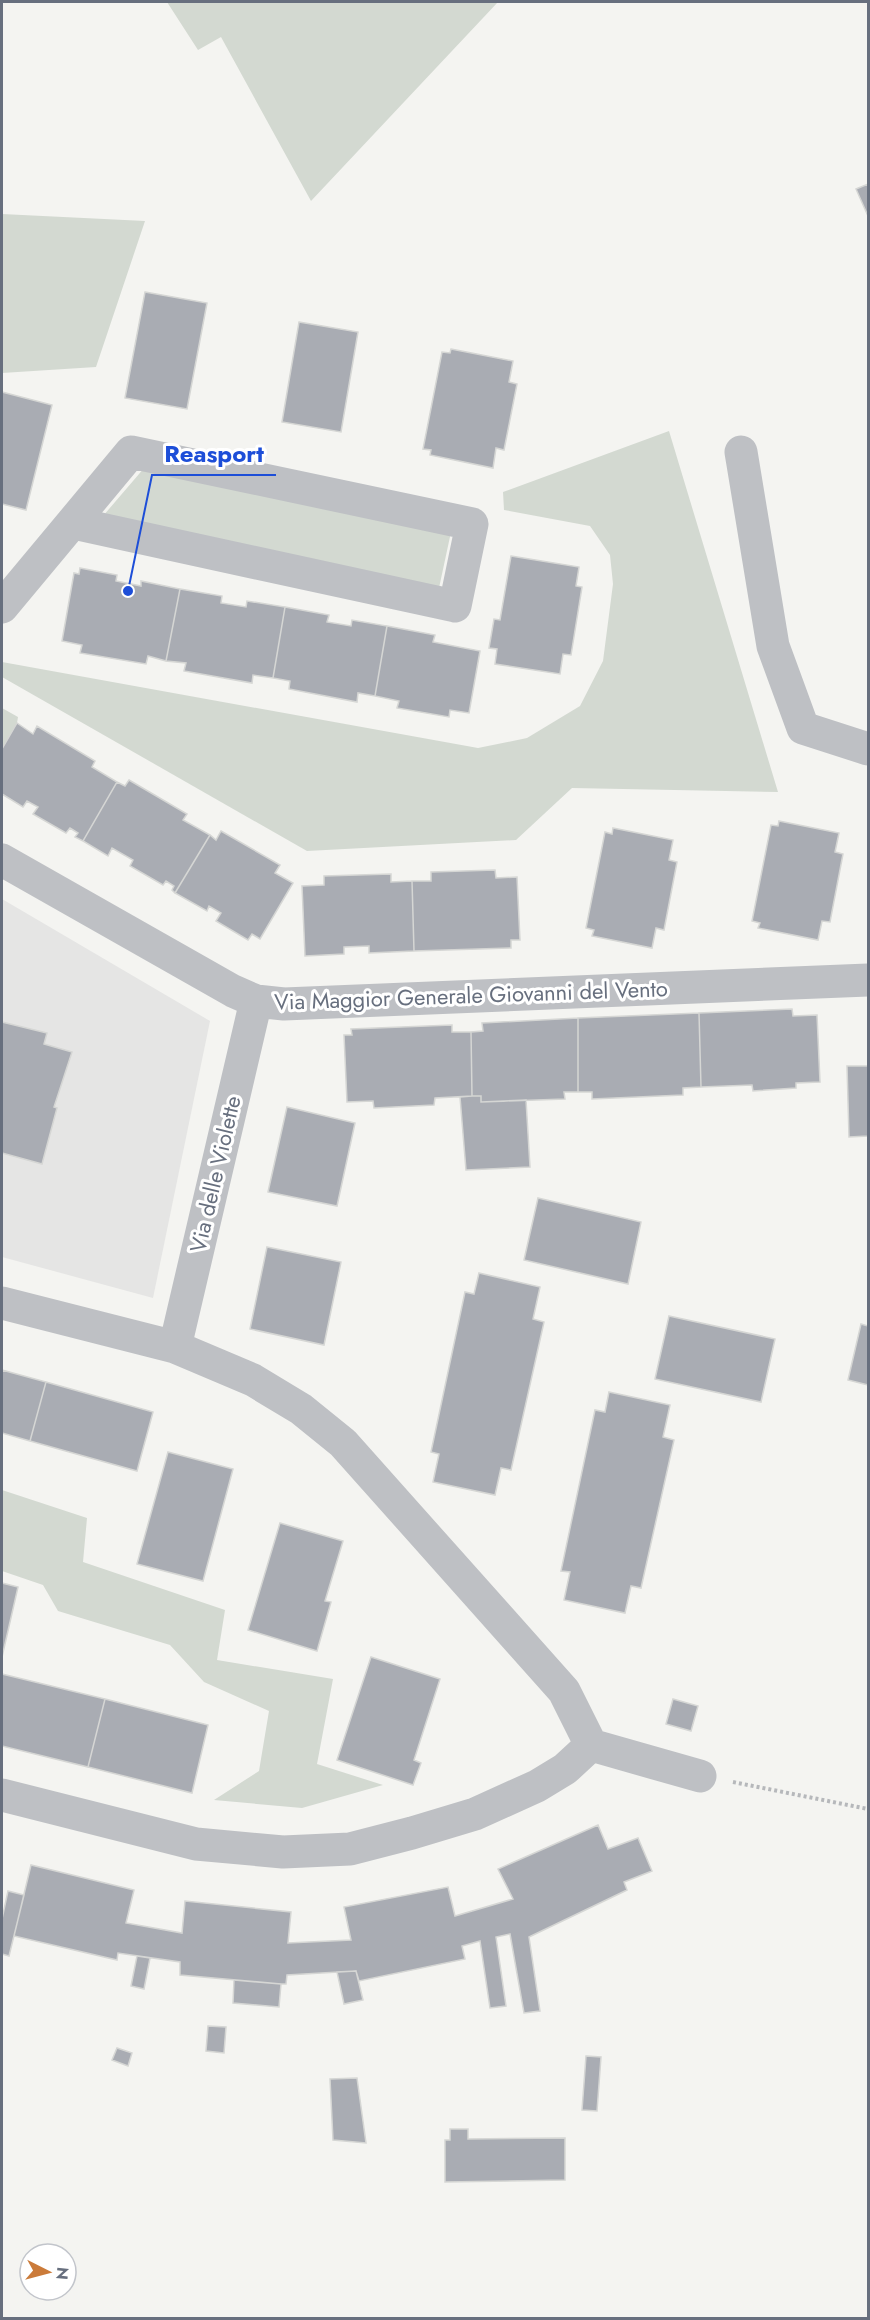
<svg xmlns="http://www.w3.org/2000/svg" width="870" height="2320" viewBox="0 0 870 2320" font-family="Jost,sans-serif">
<style>
.built{fill:#e5e5e4}
.green{fill:#d3d9d1}
.building{fill:#a9acb3;stroke:#d5d6d4;stroke-width:1.5}
.lines{fill:none;stroke-linecap:round;stroke-linejoin:round}
.path{stroke:#b6b8bb;stroke-width:4;stroke-dasharray:3 3;stroke-linecap:butt}
.minor{stroke:#bec0c4;stroke-width:33}
.labels{text-anchor:middle;stroke-width:6;stroke-linejoin:round;paint-order:stroke}
.street-label{font-size:22px;fill:#676f7e;stroke:#fff}
.leader{fill:none;stroke:#1d4ed8;stroke-width:2}
.callout-dot{fill:#1d4ed8;stroke:#fff;stroke-width:2}
.callout-label{font-size:24px;text-anchor:middle;font-weight:bold;fill:#1d4ed8;stroke:#fff;stroke-width:6;stroke-linejoin:round;paint-order:stroke}
</style>
<rect width="100%" height="100%" fill="#f4f4f1"/>
<path class="built" d="M2 899 210 1021 153 1298 2 1257Z"/>
<path class="green" d="M167 2H498L311 201 221 37 198 50Z
M2 214 145 221 96 367 2 373Z
M669 431 778 792 572 788 516 840 307 851 2 677V662L478 748 527 738 580 706 603 661 613 584 610 555 590 526 504 510 503 492Z
M145 467 451 532 439 588 103 516Z
M2 708 18 717 17 723 2 749Z
M2 1490 87 1518 83 1562 225 1610 217 1660 333 1679 317 1764 383 1785 302 1808 214 1800 259 1771 269 1711 204 1682 170 1645 58 1611 43 1585 2 1571Z"/>
<path class="building" d="M868 184V216L856 189Z
M145 292 207 303 187 409 125 398Z
M299 322 358 332 341 432 282 422Z
M451 349 513 361 509 382 517 384 504 450 496 448 493 468 430 455 431 450 423 449 442 352 450 353Z
M2 392 52 405 26 510 2 504Z
M511 556 579 567 576 586 582 587 571 655 563 654 560 674 495 664 497 649 489 648 494 619 500 620Z
M80 568 117 575 116 581 141 586V581L180 589 166 661 148 656 146 664 80 653 82 645 62 641 74 573 79 574Z
M180 589 222 596 221 603 246 607 247 601 285 607 273 678 253 675 252 683 184 671 186 663 166 661Z
M285 607 329 615 327 622 351 626 352 620 387 626 375 696 358 693 357 702 289 689 290 681 273 678Z
M387 626 435 635 433 642 480 651 469 713 450 710 449 717 397 708 399 701 375 696Z
M17 723 33 734 37 726 95 761 92 767 117 782 83 841 75 837 78 833 70 828 66 833 33 814 38 807 27 801 23 807 2 794V749Z
M129 780 187 814 183 820 210 835 175 893 172 890 174 886 166 881 163 885 130 866 133 860 112 848 108 856 83 841 117 782 125 786Z
M779 821 839 833 835 852 843 854 830 922 822 921 818 940 758 928 760 923 752 921 771 825 778 826Z
M613 828 673 840 669 860 677 862 664 930 656 928 652 948 592 936 594 930 586 928 605 832 612 834Z
M221 831 280 865 275 873 293 883 260 939 252 934 248 940 216 921 221 913 209 906 207 911 175 893 210 835 216 840Z
M495 870 496 878 517 877 520 940H511V948L414 951 412 881H431V872Z
M391 874V882L412 881 414 951 369 953V946L344 947V954L305 956 302 886 324 885V876Z
M792 1009 793 1016 817 1015 820 1082 796 1083V1088L753 1091 752 1085 701 1087 699 1013Z
M699 1013 701 1087 683 1088V1095L592 1099V1092H578V1018Z
M578 1018V1092H564L565 1099 481 1102V1096H472L471 1032 483 1031 482 1023Z
M2 1022 47 1033 44 1044 72 1052 54 1107 57 1108 42 1164 2 1153Z
M452 1025V1032H471L472 1096 435 1098 434 1105 374 1108 373 1101 347 1102 344 1035H352L351 1029Z
M847 1066H868V1136L849 1137Z
M472 1096H481V1102L526 1100 530 1167 466 1170 460 1097Z
M287 1107 355 1123 337 1206 268 1192Z
M538 1198 641 1222 628 1284 524 1260Z
M267 1247 341 1262 324 1345 250 1329Z
M479 1273 540 1287 533 1319 544 1322 511 1470 501 1468 495 1495 433 1482 439 1454 431 1452 465 1292 474 1294Z
M669 1316 775 1339 761 1402 655 1379Z
M861 1324 868 1326V1385L848 1380Z
M2 1370 46 1382 30 1441 2 1433Z
M46 1382 153 1412 137 1471 30 1441Z
M609 1392 670 1405 663 1437 674 1440 641 1588 631 1586 625 1613 564 1600 570 1572 561 1571 595 1410 605 1412Z
M168 1452 233 1469 203 1581 137 1564Z
M280 1523 343 1541 325 1601 331 1602 317 1651 248 1630Z
M2 1583 18 1587 2 1657Z
M371 1657 440 1679 414 1760 421 1763 413 1785 337 1760Z
M2 1674 105 1699 88 1767 2 1746Z
M105 1699 208 1725 192 1793 88 1767Z
M673 1699 698 1706 691 1731 666 1724Z
M598 1825 608 1849 638 1838 652 1871 624 1882 627 1890 529 1937 540 2011 524 2013 510 1934 496 1937 506 2006 490 2008 480 1941 462 1946 465 1959 359 1981 356 1971 287 1975 286 1984H281L180 1975V1962L118 1953 117 1960 14 1936 31 1865 134 1890 126 1923 182 1933 185 1901 291 1912 288 1943 351 1940 344 1907 448 1887 455 1916 513 1899 498 1869Z
M8 1891 24 1895 9 1956 2 1954V1919Z
M137 1956 150 1958 144 1989 131 1986Z
M356 1971 363 2000 344 2004 337 1972Z
M234 1980 281 1984 279 2007 233 2003Z
M208 2026 226 2027 224 2053 206 2051Z
M117 2048 132 2053 128 2066 112 2060Z
M586 2056 601 2057 597 2111 582 2110Z
M357 2078 366 2143 333 2140 330 2079Z
M450 2129H468V2139L565 2138V2180L445 2182V2140H450Z"/>
<g class="lines">
<path class="path" d="M733 1782 868 1809"/>
<path class="minor" d="M741 452 773 646 803 728 868 749
M2 607 131 452 472 524 455 606 73 523
M2 860 233 991 256 1001 284 1004 868 980
M2 1303 175 1347 253 1380 301 1409 343 1443 564 1691 591 1745
M175 1347 256 1001
M591 1745 700 1776
M2 1795 196 1844 283 1852 350 1849 412 1833 475 1814 537 1786 565 1769 591 1745"/>
</g>
<g class="labels">
<g class="street-label">
<text transform="translate(471 995) rotate(-2)" y="8">Via Maggior Generale Giovanni del Vento</text>
<text transform="translate(215 1174) rotate(-77)" y="8">Via delle Violette</text>
</g>
</g>
<path class="leader" d="M128 591L152 475H276"/>
<circle class="callout-dot" cx="128" cy="591" r="6"/>
<g class="callout-label">
<text x="214" y="462">Reasport</text>
</g>
<rect width="870" height="2320" fill="none" stroke="#676f7e" stroke-width="6"/>
<g transform="translate(48 2272) rotate(96)"><circle r="28" fill="#ffffff" stroke="#c2c5cb" stroke-width="1.5"/>
<path d="M0-4.5L10 22L0 15L-10 22Z" fill="#cb7b3a"/>
<text y="-9" font-size="16" font-weight="bold" text-anchor="middle" fill="#676f7e">N</text>
</g>
</svg>
